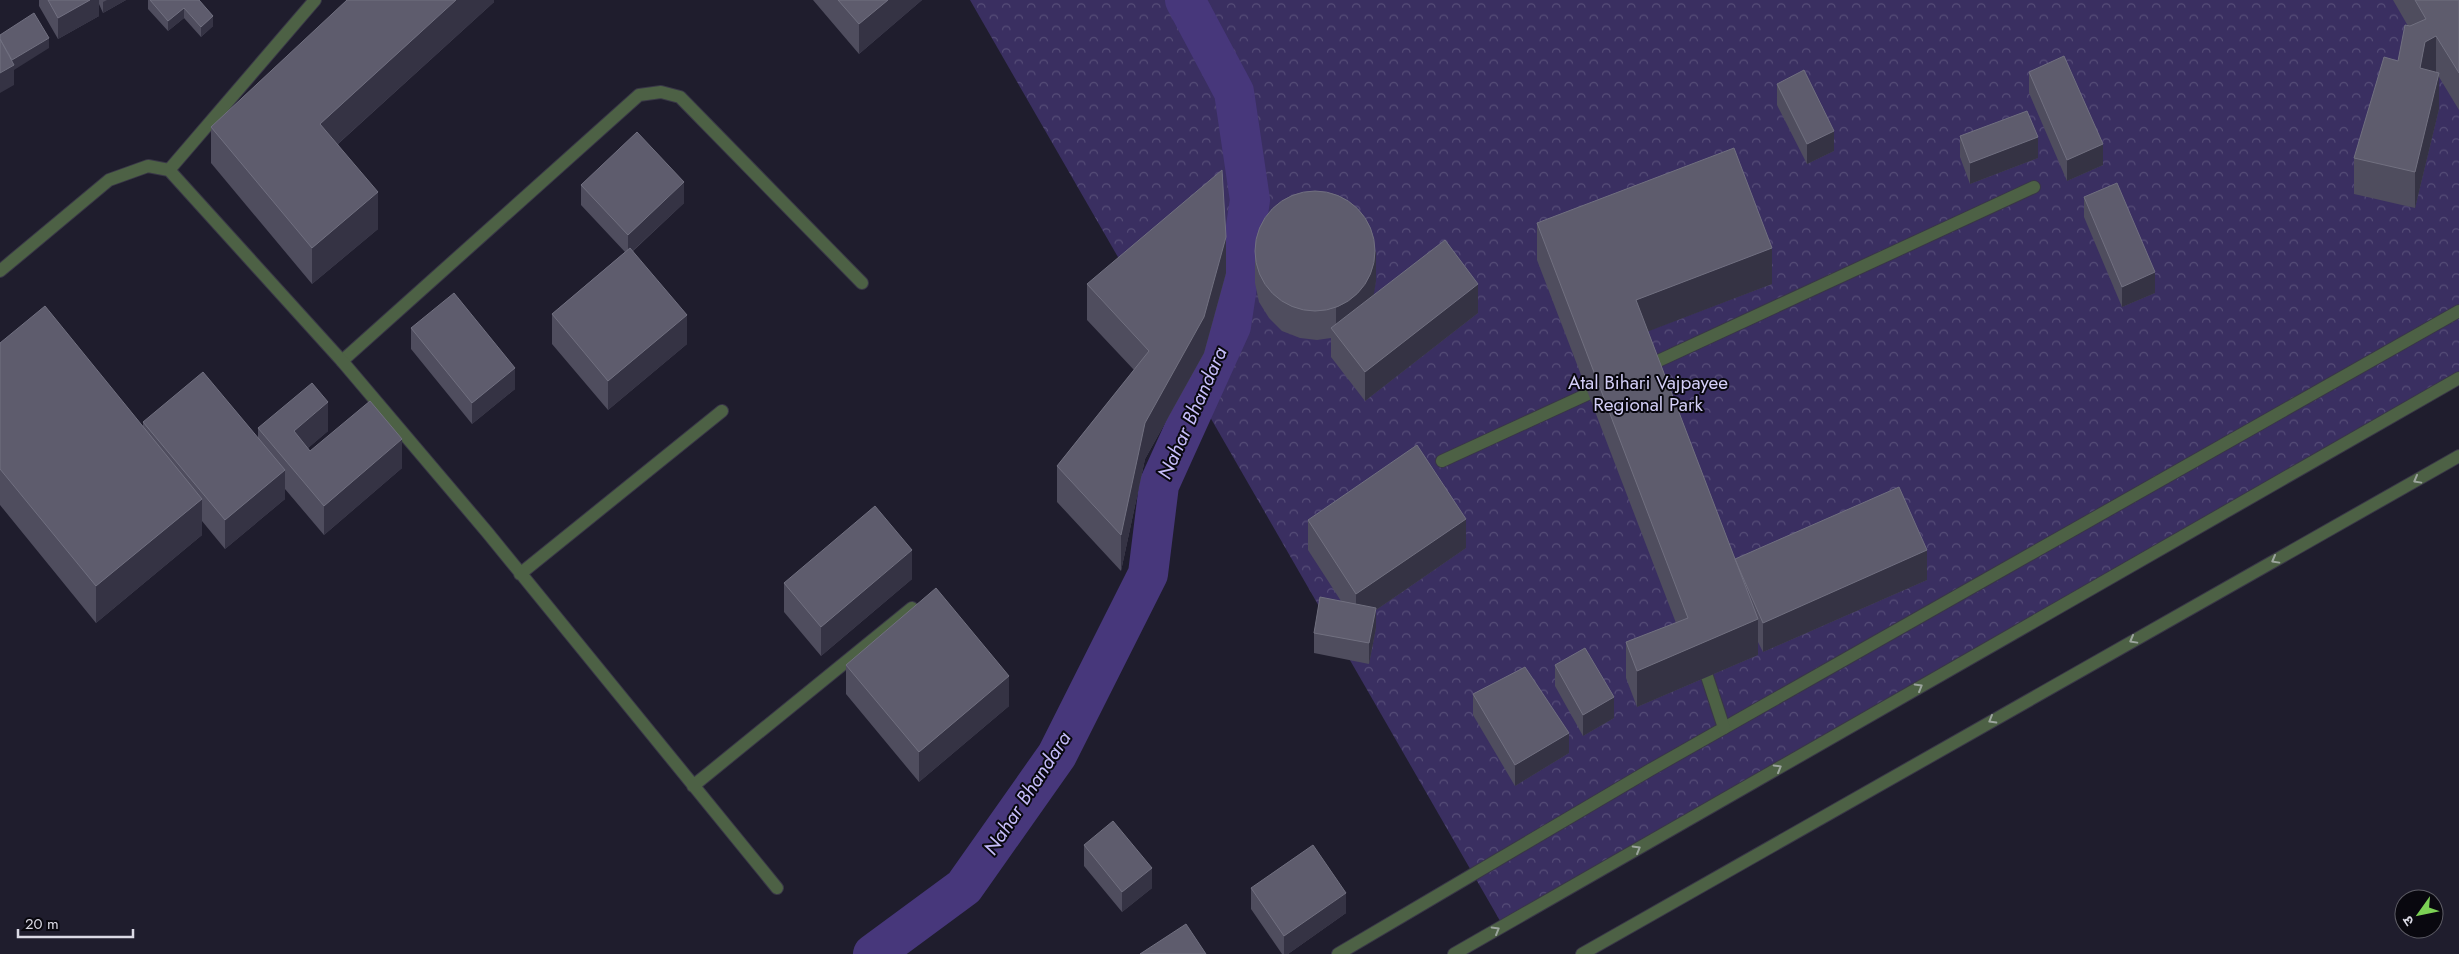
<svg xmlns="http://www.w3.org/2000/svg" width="2459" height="954" viewBox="0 0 2459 954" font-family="Jost,'Noto Sans Devanagari',sans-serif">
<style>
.park{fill:url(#park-crowns)}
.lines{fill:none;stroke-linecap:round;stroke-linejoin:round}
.canal{stroke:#47377b;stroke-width:40}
.service-casing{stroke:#393747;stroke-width:14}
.minor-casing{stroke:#393747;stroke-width:14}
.tertiary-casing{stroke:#393747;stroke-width:14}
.service{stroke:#4d6145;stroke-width:12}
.minor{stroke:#4d6145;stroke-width:12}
.tertiary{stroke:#4d6145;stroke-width:12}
.wall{fill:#4f4d5e}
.shaded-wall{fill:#353344}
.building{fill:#5e5c6d;stroke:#717080}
.oneway{stroke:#9ba49d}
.labels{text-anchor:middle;stroke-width:4;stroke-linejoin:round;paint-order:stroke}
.park-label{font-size:19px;fill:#d3cef7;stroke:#09080f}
.water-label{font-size:20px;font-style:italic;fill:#c6bdfa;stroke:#09080f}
</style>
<defs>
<pattern id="park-crowns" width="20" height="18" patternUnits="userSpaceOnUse" patternTransform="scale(1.25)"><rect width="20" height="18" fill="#3a2f61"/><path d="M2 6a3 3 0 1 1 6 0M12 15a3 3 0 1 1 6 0" fill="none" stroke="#564d78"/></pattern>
</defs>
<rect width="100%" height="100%" fill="#1f1d2d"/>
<path class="park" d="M970 0H2459V382L1503 926Z"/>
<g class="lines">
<path class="canal" d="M873 954 964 887 1057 755 1148 574 1159 485 1231 326 1250 200 1234 92 1185 0"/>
<defs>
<path id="service" d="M342 361 639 95 661 92 680 97 862 283
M1338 954 1650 770 2459 311"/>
<path id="minor" d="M169 170 315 0
M0 271 109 180 148 166 169 170 342 361 487 532 777 888
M1643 368 2034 187
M1442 461 1603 387
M520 574 722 411
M1702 661 1724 728
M693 786 912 608"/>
<path id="tertiary" d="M1454 954 2459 378
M1582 954 2459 456"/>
</defs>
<use href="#service" class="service-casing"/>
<use href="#minor" class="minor-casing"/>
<use href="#tertiary" class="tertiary-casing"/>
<use href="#service" class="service"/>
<use href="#minor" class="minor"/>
<use href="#tertiary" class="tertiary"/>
</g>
<path class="wall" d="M39 0H126L103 13 99 4V16L58 39 39 6Z
M148 0H199L213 26 201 37 184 18 168 31 148 9Z
M494 0V2L338 144 378 229 312 284 211 163V127Z
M813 0H922L859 54Z
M2393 0H2459V110L2439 77V109L2415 208 2354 194V158L2398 61 2408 26Z
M2029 72 2103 165 2067 181 2029 93Z
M1777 84 1834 151 1807 164 1777 105Z
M1960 136 2038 158 1970 184 1960 157Z
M581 185 684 203 633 251 687 344 608 410 552 344V314L625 252 581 205Z
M2084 197 2155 293 2122 307 2084 217Z
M1537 223 1772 284 1648 331 1735 559 1927 580 1763 652 1758 642V655L1637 707 1626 678V642L1676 623 1537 260Z
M1255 254 1376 281 1373 295 1478 313 1365 401 1331 357V338L1317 340 1300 338 1282 331 1269 318 1259 302 1255 283Z
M1226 273 1204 353 1145 459 1121 571 1057 502V466L1134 370 1087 320V284Z
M411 328 515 389 472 424 411 349Z
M0 343 143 426V422L258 438V428L328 431 308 448 310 451 402 468 324 535 285 489V499L225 549 202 521V535L96 623 0 505Z
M1308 520 1466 548 1376 610V628L1369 664 1314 653V633L1341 601 1308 550Z
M912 579 821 656 784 612V583Z
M846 665 1009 706 919 782 846 694Z
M1555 665 1614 718 1583 736 1555 686Z
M1473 694 1569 753 1515 786 1473 715Z
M1084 845 1152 888 1122 912 1084 866Z
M1251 888 1346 913 1288 954H1282L1251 909Z"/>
<path class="shaded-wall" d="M90 0H99V16L58 39V18Z
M107 0H126L103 13V2Z
M456 0H494V2L320 160V124Z
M888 0H922L859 54V24Z
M184 8V18L168 31V21Z
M213 16V26L201 37V27Z
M2436 36V73L2420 68 2425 42Z
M49 38V48L14 70V85L0 93V73L12 66V60Z
M2439 73V109L2415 208V172Z
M1834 131V151L1807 164V144Z
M2038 137V158L1970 184V163Z
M2103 144V165L2067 181V160Z
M684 182V203L628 255V235Z
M378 192V229L312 284V248Z
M1226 237V273L1204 353 1145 459 1121 571V535L1145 423Z
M1772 248V284L1636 336V300Z
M1376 251V281L1373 299 1336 333V308Z
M2155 272V293L2122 307V287Z
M1478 284V313L1365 401V372Z
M687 315V344L608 410V381Z
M515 368V389L472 424V403Z
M328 402V431L294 460V431Z
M402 439V468L324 535V506Z
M285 470V499L225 549V520Z
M202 499V535L96 623V586Z
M1466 519V548L1376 610V628L1369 664V643L1356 624V594Z
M912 550V579L821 656V627Z
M1927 550V580L1763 652V623Z
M1758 619V655L1637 707V671Z
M1009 676V706L919 782V752Z
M1614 697V718L1583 736V715Z
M1569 733V753L1515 786V765Z
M1152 868V888L1122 912V892Z
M1346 893V913L1288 954H1284V936Z"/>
<path class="building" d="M48 0H90L58 18Z
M150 0H199L213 16 201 27 184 8 168 21Z
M347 0H456L320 124 378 192 312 248 211 127Z
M838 0H888L859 24Z
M2415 0H2459V73L2436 36 2425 42 2420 68 2439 73 2415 172 2354 158 2384 57 2398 61 2405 25 2410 26 2426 19Z
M34 13 49 38 12 60 0 39V35Z
M0 39 14 65 0 73Z
M2064 56 2103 144 2067 160 2029 72Z
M1804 70 1834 131 1807 144 1777 84Z
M2027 111 2038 137 1970 163 1960 136Z
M637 132 684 182 628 235 581 185Z
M1734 148 1772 248 1636 300 1758 619 1637 671 1626 642 1688 618 1537 223Z
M1222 170 1226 237 1204 317 1145 423 1121 535 1057 466 1149 351 1087 284Z
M2117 183 2155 272 2122 287 2084 197Z
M1255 251a60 60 0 1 1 120 0a60 60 0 1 1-120 0Z
M1445 240 1478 284 1365 372 1331 328Z
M630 248 687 315 608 381 552 314Z
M454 293 515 368 472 403 411 328Z
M45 306 202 499 96 586 0 469V343Z
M203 372 285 470 225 520 143 422Z
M312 383 328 402 294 431 310 451 370 401 402 439 324 506 258 428Z
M1417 445 1466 519 1356 594 1308 520Z
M1899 487 1927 550 1763 623 1741 573 1735 559Z
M875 506 912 550 821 627 784 583Z
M936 588 1009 676 919 752 846 665Z
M1320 597 1376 608 1369 643 1314 633Z
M1585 648 1614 697 1583 715 1555 665Z
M1525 667 1569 733 1515 765 1473 694Z
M1113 821 1152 868 1122 892 1084 845Z
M1313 845 1346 893 1284 936 1251 888Z
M1186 924 1206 954H1140Z"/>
<defs><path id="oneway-chevron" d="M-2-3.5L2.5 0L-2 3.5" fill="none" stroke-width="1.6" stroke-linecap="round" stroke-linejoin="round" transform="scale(1.25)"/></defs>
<g class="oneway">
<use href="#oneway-chevron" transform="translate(2417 480) rotate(151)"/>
<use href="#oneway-chevron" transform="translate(2275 560) rotate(151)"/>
<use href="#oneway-chevron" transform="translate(2133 640) rotate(151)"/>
<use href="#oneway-chevron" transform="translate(1919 687) rotate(-30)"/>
<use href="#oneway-chevron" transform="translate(1992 720) rotate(150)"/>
<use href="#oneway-chevron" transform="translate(1778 768) rotate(-30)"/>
<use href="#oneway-chevron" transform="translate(1637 849) rotate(-30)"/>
<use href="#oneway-chevron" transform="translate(1496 930) rotate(-30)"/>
</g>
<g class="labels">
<g class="park-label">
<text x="1648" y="389">Atal Bihari Vajpayee<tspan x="1648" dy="22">Regional Park</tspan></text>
</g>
<g class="water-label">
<text transform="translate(1192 413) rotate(-66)" y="7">Nahar Bhandara</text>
<text transform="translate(1027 793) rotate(-57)" y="7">Nahar Bhandara</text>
</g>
</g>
<g transform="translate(2419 914) rotate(237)"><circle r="24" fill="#09080f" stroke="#5d5c65"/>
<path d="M0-4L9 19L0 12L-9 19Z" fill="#7cd155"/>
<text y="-8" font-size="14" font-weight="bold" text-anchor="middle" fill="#dbdae5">उ</text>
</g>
<path d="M18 929v8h115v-8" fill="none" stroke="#dbdae5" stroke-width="2.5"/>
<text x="25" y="929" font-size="15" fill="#dbdae5" stroke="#09080f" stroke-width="4" paint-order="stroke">20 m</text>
</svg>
